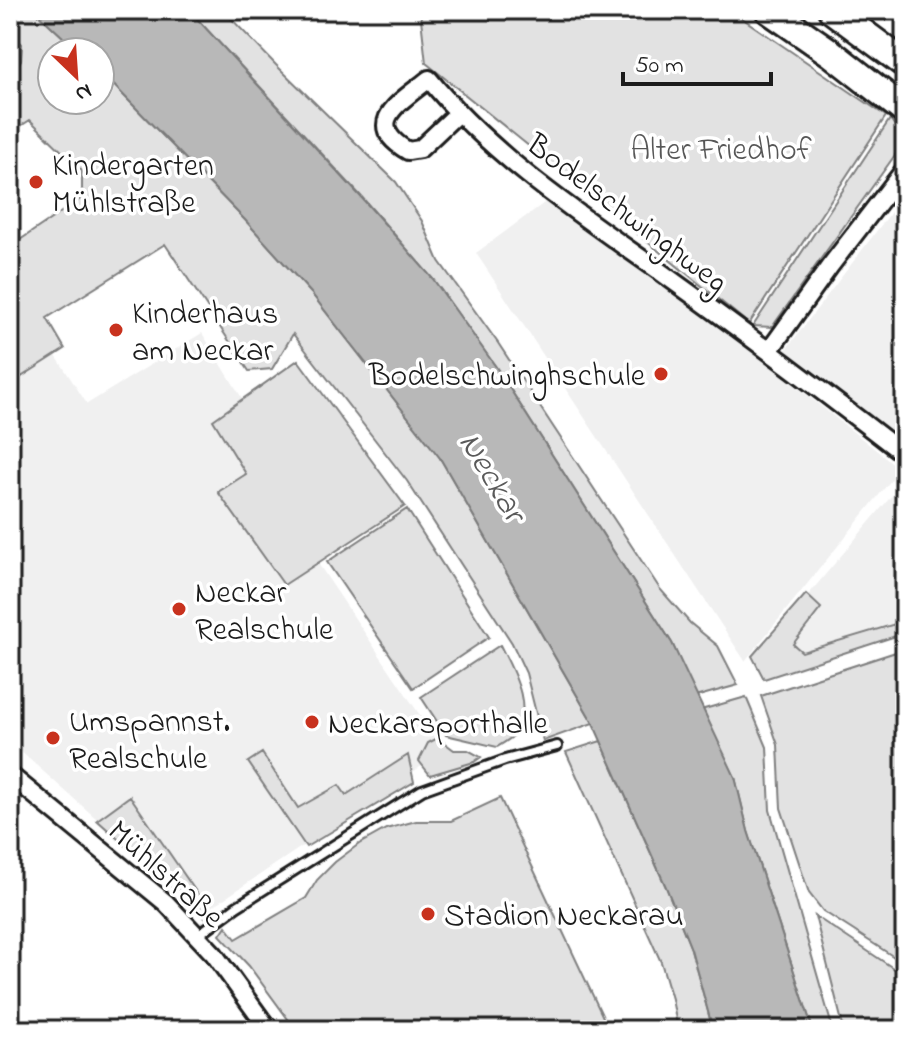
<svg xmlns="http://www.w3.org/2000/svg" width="915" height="1040" viewBox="0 0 915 1040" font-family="'Indie Flower',sans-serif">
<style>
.built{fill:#f0f0f0}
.green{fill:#e2e2e2;stroke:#7f7f7f;stroke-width:2}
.water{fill:#b8b8b8;stroke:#7a7a7a;stroke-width:2}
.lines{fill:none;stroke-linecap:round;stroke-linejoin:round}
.service-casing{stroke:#1c1c1c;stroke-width:14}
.minor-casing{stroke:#1c1c1c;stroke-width:22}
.primary-casing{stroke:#1c1c1c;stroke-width:32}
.service{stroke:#fff;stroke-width:8}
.minor{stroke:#fff;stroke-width:16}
.primary{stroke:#fff;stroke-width:26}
.poi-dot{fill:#c8321e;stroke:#fff;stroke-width:3}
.labels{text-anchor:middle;stroke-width:7;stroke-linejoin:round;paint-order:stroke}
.park-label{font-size:32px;fill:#575757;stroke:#fff}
.poi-label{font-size:32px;fill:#1c1c1c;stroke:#fff;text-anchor:start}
.street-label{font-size:32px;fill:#1c1c1c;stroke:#fff}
.water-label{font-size:34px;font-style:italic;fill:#5a5a5a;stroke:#fff}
</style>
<rect width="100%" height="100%" fill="#fff"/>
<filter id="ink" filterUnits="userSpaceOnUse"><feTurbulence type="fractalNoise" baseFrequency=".0125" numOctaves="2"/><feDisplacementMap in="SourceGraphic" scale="16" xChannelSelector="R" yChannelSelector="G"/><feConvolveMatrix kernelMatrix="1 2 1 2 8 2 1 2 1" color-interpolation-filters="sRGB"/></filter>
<g filter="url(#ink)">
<path class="built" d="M905 194V449L781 356Z
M555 195 900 469 745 661 476 253Z
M40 331 87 404 202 333 282 463 260 477 444 751 203 913 10 742V350Z
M905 480V631L765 677 755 658Z"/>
<path class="green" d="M10 10H34L79 52H52V100H100V71L245 220 311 293 440 458 593 723 543 741 526 673 512 643 407 481 293 334 272 369 249 371 165 244 47 318 65 349 18 379 10 374V294L17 289 11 246 82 198V171L30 120 10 133V78L21 60 22 44 10 32Z
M189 10H223L276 65 396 182 422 221 439 261 498 343 660 589 690 623 718 646 738 685 695 697 672 643 496 367 433 279 360 195Z
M420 10H730L886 116 749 324 426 63Z
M890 119 898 130 900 148 772 327 753 326Z
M298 360 405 506 284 585 218 492 246 474 213 420Z
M407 509 489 637 413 688 327 562Z
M806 594 821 608 793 644 802 652 905 621V633L764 679 752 656Z
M500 645C512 669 536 710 513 736 509 740 502 744 497 747L446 735 421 697Z
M905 649V964L823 911 809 893 781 808 778 745 761 696Z
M746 697 767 747 770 810 833 1030H813L748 831 735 777 701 710Z
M438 738 454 750H468L481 757 474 762 430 775 419 761 428 743Z
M601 741 666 887 691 949 713 1030H678L672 999 661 962 566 752Z
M262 753 298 808 339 785 346 795 408 755 414 782 306 847 248 762Z
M130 796 212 915 207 919 97 820Z
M500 798 609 1030H296L249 966 220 935 226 926 236 939 306 898 317 880 335 862 359 844 386 829 416 821H451Z
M815 916 905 976V1030H844Z"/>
<path class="water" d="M34 10H189L360 196 433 279 496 367 672 643 735 777 748 831 813 1030H713L691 949 666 887 593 723 440 458 311 293 245 220 100 71V52H79Z"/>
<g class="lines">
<defs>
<path id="service" d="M198 935 236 907 422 790 505 760 557 746"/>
<path id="minor" d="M457 114 420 149 408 151C360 123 402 101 429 79 490 155 583 217 662 273 744 332 825 393 905 455
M769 351 830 266 905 169
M10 775 166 903 214 954 269 1030"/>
<path id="primary" d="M769 10 831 53 905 111
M832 10 905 64"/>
</defs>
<use href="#service" class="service-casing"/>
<use href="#minor" class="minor-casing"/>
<use href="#primary" class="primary-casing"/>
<use href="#service" class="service"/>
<use href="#minor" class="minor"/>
<use href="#primary" class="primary"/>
</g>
</g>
<g class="poi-dot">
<circle cx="36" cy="182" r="8"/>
<circle cx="116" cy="330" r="8"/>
<circle cx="661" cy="374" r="8"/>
<circle cx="179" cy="609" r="8"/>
<circle cx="312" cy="722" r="8"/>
<circle cx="53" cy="738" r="8"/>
<circle cx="428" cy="914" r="8"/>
</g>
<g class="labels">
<g class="park-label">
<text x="721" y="159">Alter Friedhof</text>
</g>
<g class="poi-label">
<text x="52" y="175">Kindergarten<tspan x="52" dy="37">Mühlstraße</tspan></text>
<text x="132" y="323">Kinderhaus<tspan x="132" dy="37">am Neckar</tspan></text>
<text x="645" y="385" text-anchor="end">Bodelschwinghschule</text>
<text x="195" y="602">Neckar<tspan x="195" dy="37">Realschule</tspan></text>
<text x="69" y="731">Umspannst.<tspan x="69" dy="37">Realschule</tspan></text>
<text x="328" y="733">Neckarsporthalle</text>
<text x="444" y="925">Stadion Neckarau</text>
</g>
<g class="street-label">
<text transform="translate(628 212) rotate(37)" y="11">Bodelschwinghweg</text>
<text transform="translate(167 873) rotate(42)" y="11">Mühlstraße</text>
</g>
<g class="water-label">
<text transform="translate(494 476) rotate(59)" y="12">Neckar</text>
</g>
</g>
<rect width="915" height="1040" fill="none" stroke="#fff" stroke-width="40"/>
<rect x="20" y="20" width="875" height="1000" fill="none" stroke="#1c1c1c" stroke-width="3" filter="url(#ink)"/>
<g transform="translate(76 76) rotate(155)"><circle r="38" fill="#ffffff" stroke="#a4a4a4" stroke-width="2"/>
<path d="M0-6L14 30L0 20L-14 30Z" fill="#c8321e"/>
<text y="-12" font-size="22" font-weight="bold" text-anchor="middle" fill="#1c1c1c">N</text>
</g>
<path d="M623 72v12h148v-12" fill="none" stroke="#1c1c1c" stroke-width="4"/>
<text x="635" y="72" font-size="24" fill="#1c1c1c" stroke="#ffffff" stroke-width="6" paint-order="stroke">50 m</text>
</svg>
